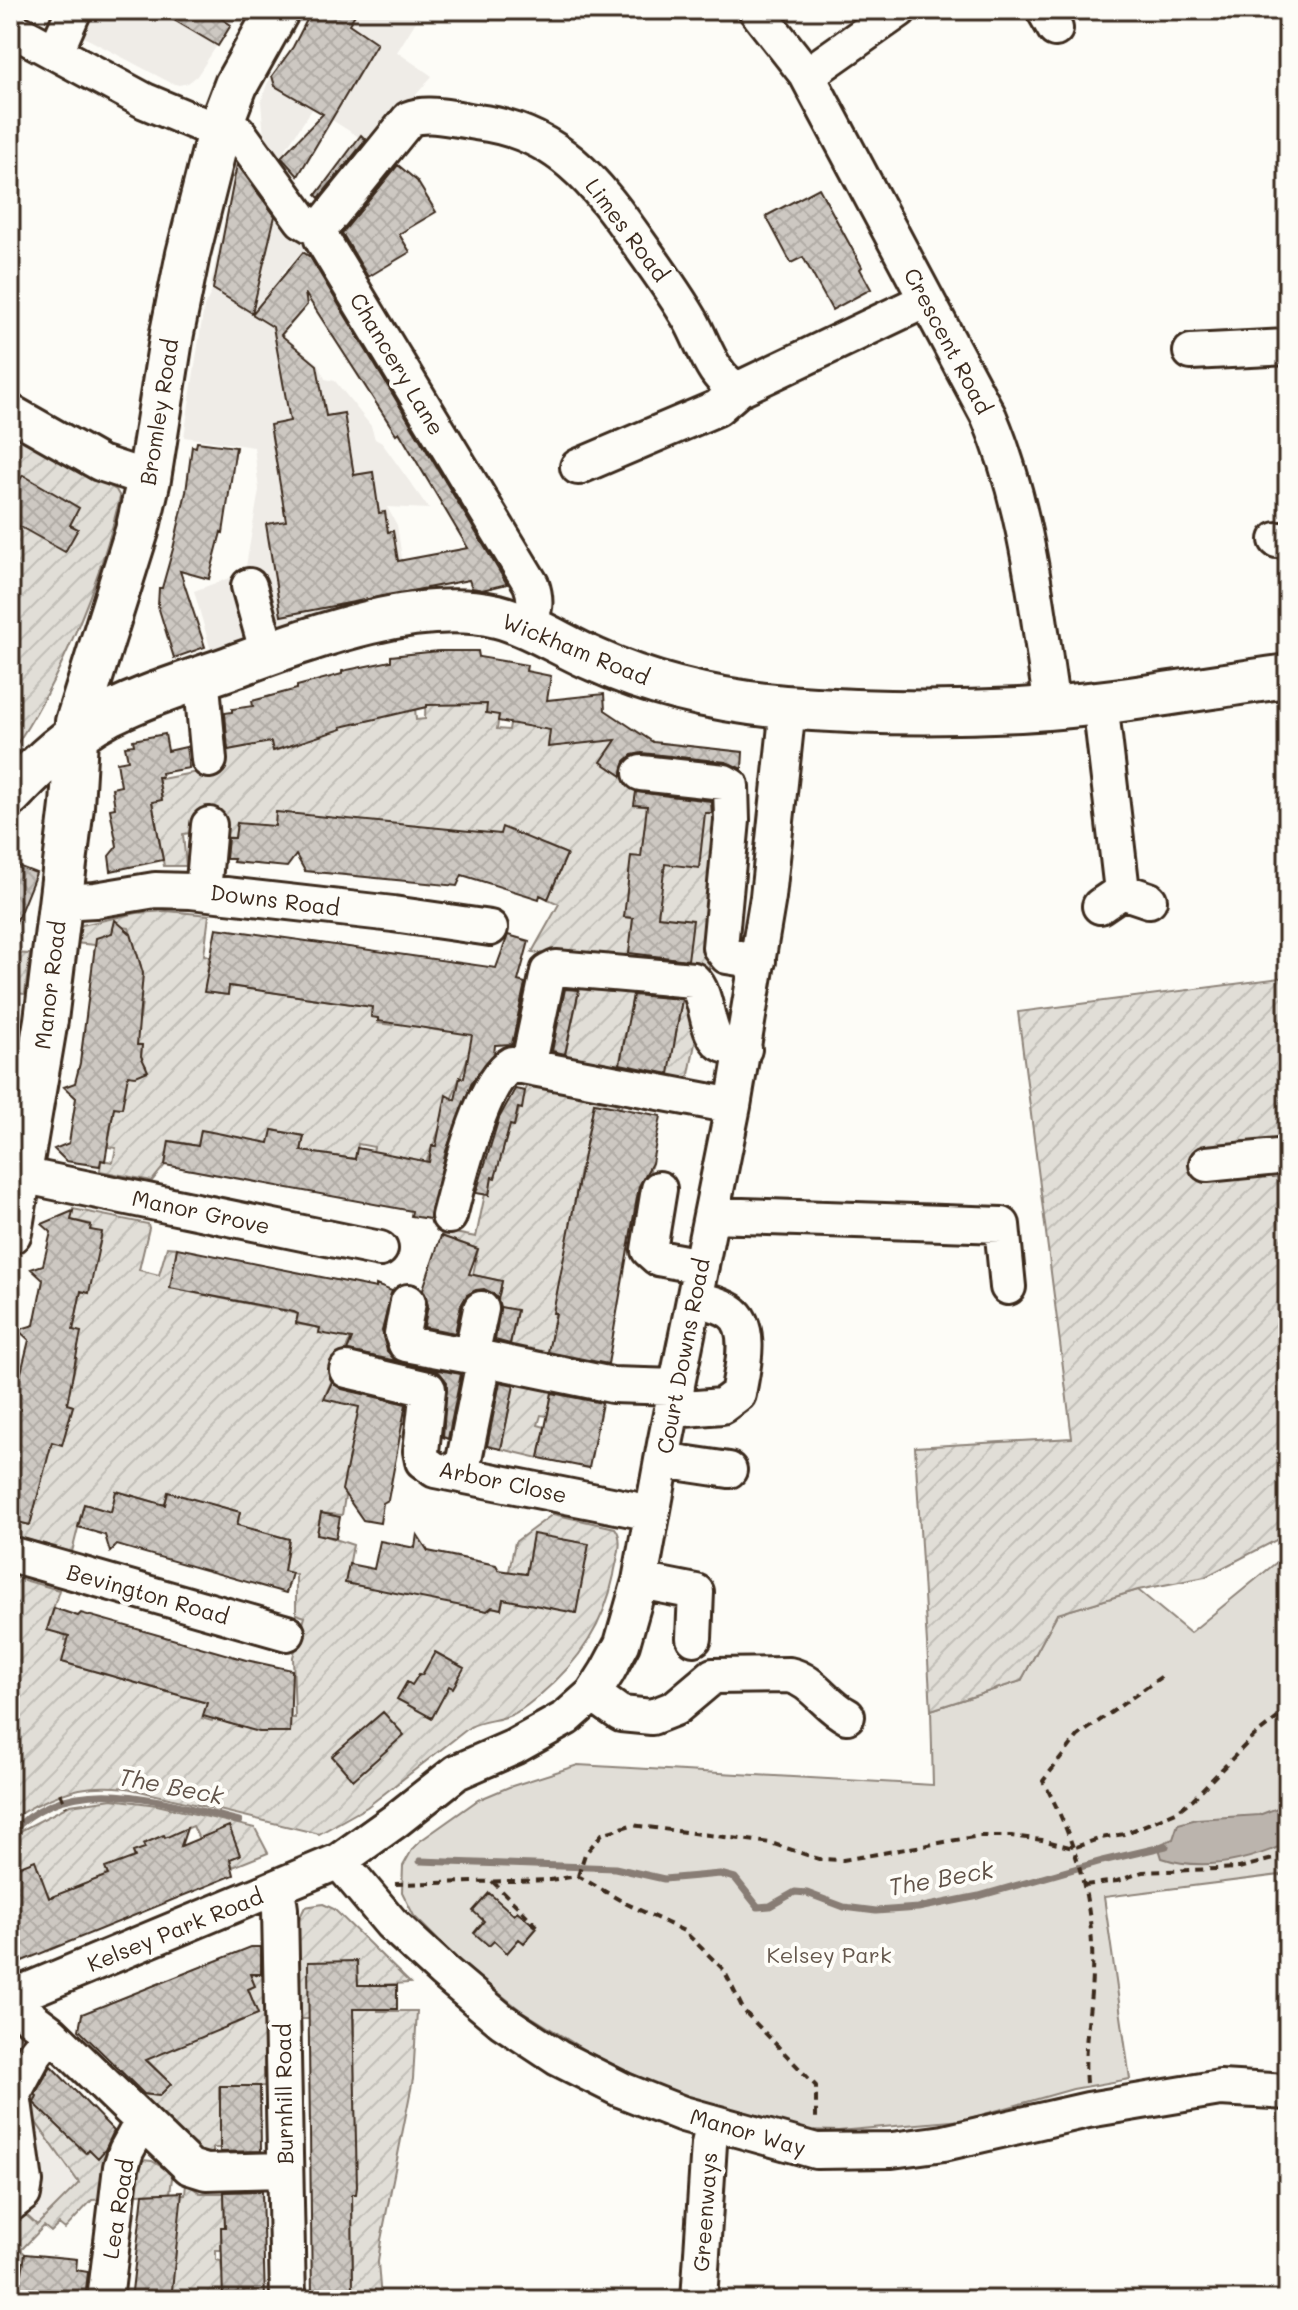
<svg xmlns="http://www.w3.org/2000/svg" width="1298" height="2310" viewBox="0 0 1298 2310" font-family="Mali,sans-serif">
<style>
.built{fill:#efece7}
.park{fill:#e1ded7;stroke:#8e847a;stroke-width:2}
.garden{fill:url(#garden-furrows);stroke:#8e847a;stroke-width:2}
.water{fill:#bbb4ad;stroke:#887d74;stroke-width:2}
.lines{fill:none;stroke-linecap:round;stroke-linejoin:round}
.stream{stroke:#887d74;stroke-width:7}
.building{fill:url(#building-cross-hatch);stroke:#3b2a1e;stroke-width:2;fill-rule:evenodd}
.minor-casing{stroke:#3b2a1e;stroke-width:40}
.major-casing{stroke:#3b2a1e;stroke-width:48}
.path{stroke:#3b2a1e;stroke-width:4;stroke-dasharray:8 6;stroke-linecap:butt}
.minor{stroke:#fdfcf7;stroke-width:34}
.major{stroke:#fdfcf7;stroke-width:42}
.labels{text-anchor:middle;stroke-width:8;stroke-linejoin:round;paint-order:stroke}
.street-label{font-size:22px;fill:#3b2a1e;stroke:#fdfcf7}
.park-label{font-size:22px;fill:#64574c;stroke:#fdfcf7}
.water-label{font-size:24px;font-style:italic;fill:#615349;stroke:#fdfcf7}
</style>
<defs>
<pattern id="garden-furrows" width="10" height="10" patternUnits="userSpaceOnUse" patternTransform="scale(2)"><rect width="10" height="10" fill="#e1ded7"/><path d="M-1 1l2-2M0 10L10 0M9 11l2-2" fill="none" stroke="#c2bfb8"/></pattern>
<pattern id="building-cross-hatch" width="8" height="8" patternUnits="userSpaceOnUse" patternTransform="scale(2)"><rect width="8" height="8" fill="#cdc8c2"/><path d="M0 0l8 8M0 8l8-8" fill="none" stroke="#b1aca6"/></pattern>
</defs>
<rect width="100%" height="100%" fill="#fdfcf7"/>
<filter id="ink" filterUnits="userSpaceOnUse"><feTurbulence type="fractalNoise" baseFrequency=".0125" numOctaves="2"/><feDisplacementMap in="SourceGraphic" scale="16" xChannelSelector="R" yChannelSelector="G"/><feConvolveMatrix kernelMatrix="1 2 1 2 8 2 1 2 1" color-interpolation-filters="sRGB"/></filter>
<g filter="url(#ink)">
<path class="built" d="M98 10H240L197 76 188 83 179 85 171 83 82 36Z
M307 10H423L397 52 432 76 373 146 313 108 277 162 264 136 261 102 267 84 301 32 309 16 305 14Z
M242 167 308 245 282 273 275 292 273 327 319 364 325 379 335 381 371 426 375 439 382 443 429 509 387 507 397 525 408 599 213 658 194 591 245 572 259 490 254 447 184 437 204 307 213 289 210 287 235 174Z
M10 2015 33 2032 18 2097 79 2183 37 2226 24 2213 10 2222Z"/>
<path class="park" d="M1288 1553V1874L1104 1897 1130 2079 1073 2089 963 2120 838 2131 806 2130 718 2108 653 2084 586 2051 519 2009 460 1962 414 1916 402 1892 403 1866 413 1848 420 1841 478 1800 509 1787 578 1765 933 1785 931 1710 1021 1681 1057 1614 1138 1590 1190 1633Z"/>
<path class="garden" d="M10 430 116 490 120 497C101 580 59 684 10 754Z
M472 682 499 715 497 729 509 730 515 695 530 726 551 728 548 747 618 738 602 762 637 785 635 805 717 814 716 911 708 975 532 952 559 904 548 899 567 854 546 845 534 848 274 839 237 823 235 838 223 837 224 817 198 816V832L183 834 186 866H164L152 802 162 799 160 786 141 783 218 768 216 735 225 733 228 749 267 730 274 751 297 744 292 723 318 736 341 729 336 708H415L416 720 425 719 426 685Z
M167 911 209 915 204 955 209 956 205 992 227 995 229 986 372 1007 371 1016 378 1018V1023L393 1025 396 1010 426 1015 424 1028 441 1031 491 1024 475 1043 467 1060 416 1188 371 1162 374 1147 358 1144 355 1159 301 1151 304 1136 273 1130 267 1156 194 1170 186 1169 190 1144 170 1141 165 1165 152 1181 100 1171 101 1160 113 1162 116 1148 108 1147 114 1107 122 1108 124 1094 100 1084 146 1066 141 1060 142 1045 113 1042 136 1019H140L142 1002 115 999 141 966 129 928 123 927 95 945 75 943 78 929 82 925 137 913Z
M10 953 30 954 25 994 14 993 11 1009Z
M1288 977V1534L1205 1577 1138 1590 1057 1614 1021 1681 931 1710 915 1447 1072 1438 1018 1012Z
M582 978 635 981 630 1012 631 1035 625 1034 619 1067 668 1076 684 989 701 1012 687 1085 564 1060Z
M527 1083 622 1102 621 1108 594 1103 585 1150 652 1163 646 1184 580 1170 546 1366 508 1355 517 1311 496 1306 502 1281 473 1275 478 1249 441 1236 443 1231 476 1237 485 1194 489 1195 492 1177H495L510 1125 514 1126Z
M73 1209 148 1224 149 1228 139 1270 159 1275 167 1247 177 1248 170 1288 298 1314 296 1324 320 1328 319 1333 365 1307 324 1398 360 1406 342 1515 321 1513 317 1533 353 1545 346 1583 366 1587 368 1581 501 1609 515 1542 553 1514 615 1528C625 1540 616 1560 614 1575 604 1624 580 1661 541 1694 532 1701 523 1710 511 1715 498 1721 483 1720 470 1727L367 1807 319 1834 127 1788C89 1784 69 1789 36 1805 26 1810 17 1814 10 1822V1576L59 1590 47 1629 66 1635 65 1640H68L63 1662 207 1703 202 1718 212 1721 217 1706 231 1710 227 1723 268 1732 290 1731V1718H295L293 1657 305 1617 296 1614V1575L284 1571 289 1539 237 1525 240 1512 168 1493 164 1505 117 1491 107 1536 97 1533 104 1510 84 1504 72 1552 14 1536 18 1522 30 1525 47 1458 40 1439 62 1444 73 1406 51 1400 57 1376 72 1379 77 1359 64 1356 73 1330 81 1291 89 1293 91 1245 99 1247 102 1233 90 1230 91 1224 71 1220Z
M517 1371 553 1386 548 1416 541 1415 538 1425 545 1427 539 1458 501 1449Z
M112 1799 157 1805 255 1828 268 1853 233 1867 230 1859 240 1855 229 1827 199 1839 193 1826 174 1834 193 1882 163 1835 144 1844 150 1858 147 1859 142 1849 133 1852 137 1863 106 1868 108 1875 50 1898 45 1888 31 1893 20 1866 10 1870V1844L22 1830 70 1805Z
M323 1904 334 1909 410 1983 378 1985V2011H417L413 2079 381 2240 378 2262 381 2300H344L353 2298 352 2194 356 2193 354 2050 338 2036H354V2019H299V1919L305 1907Z
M264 1974 266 2086 219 2087V2099H231V2111L220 2112V2134L232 2148H213V2160H198L137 2098 141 2094 159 2096 171 2084 147 2060 152 2054 258 2014 248 1989 254 1986 250 1975Z
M29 2088 37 2096 33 2101 62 2130 66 2126 84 2143 79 2148 85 2153 89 2149 98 2157 120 2136 109 2199 92 2200 65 2229 59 2224 51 2232 44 2226 21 2250 34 2262H23L10 2270V2222L24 2213 37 2225 79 2183 18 2097Z
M142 2160 152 2161 180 2178H172L170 2193 136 2194Z
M186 2183 200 2193H224L225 2227H221V2250H216V2260L221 2261 222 2272H235L226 2300H170L181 2195H185Z"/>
<path class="water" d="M1288 1804V1843C1250 1860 1203 1872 1162 1858L1158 1845 1173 1839 1178 1824 1197 1819 1259 1815Z"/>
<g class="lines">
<path class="stream" d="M10 1834C70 1766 166 1803 239 1821
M420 1861 615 1868 664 1879 720 1874 735 1878 758 1907 770 1906 795 1892 807 1893 844 1907 876 1911 918 1908 979 1896 1102 1861 1166 1846"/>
</g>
<path class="building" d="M157 10H209L231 25 218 46Z
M312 10H358L349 24 377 43 298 176 281 157 323 114 275 86 272 76 293 47Z
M361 135 366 140 319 198 316 195Z
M237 164 275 216 252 313 213 289Z
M398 165 417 181 436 212 399 234 410 252 368 277 342 233Z
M819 188 862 267 860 269 871 289 832 310 803 257 791 263 766 216Z
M303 252 310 257 507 584 482 590 472 588 469 580 281 616 266 524 286 521 270 425 290 421 273 327 252 314ZM305 293 396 434 399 432 468 548 398 561 393 531 388 532 385 512 379 513 373 472 354 475 344 413 326 416 317 365 281 335 307 305Z
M197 442 236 447 223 533 221 532 209 579 180 571 205 647 174 658 158 606 159 588H162L173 549 186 492 192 446 196 447Z
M23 475 79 508 70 525 78 529 65 552 10 521V496Z
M439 651H478L479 657 527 665 526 671 551 676 547 700 604 694 605 710 653 742 743 752 742 769 726 762 642 753 632 755 625 761 622 776 601 762 616 740 548 747 550 730 498 721 499 715 486 713 487 704 427 705V707L341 727 342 729 273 751 271 742 228 750 225 713 232 712V709L253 706 252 701 297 689V686L342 674V671L391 661V656Z
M165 734 168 751 186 747 189 768 161 773 162 777H158L162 800 152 802 163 860 111 871 109 856 117 846 110 809 115 808 112 788 121 786 117 762 128 760 125 746 134 745 133 740Z
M636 792 711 801 712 813H705L699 868 665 864 658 916 693 920 688 960 629 953 633 918 624 917 631 856 641 857 647 806 634 805Z
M276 812 500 834 502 827 567 854 548 899 540 895 539 899 462 875 457 886 305 871 296 855 287 867 233 862 234 859H226L228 838H235L237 823 275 826Z
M10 863 36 873 11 935H10Z
M115 920 131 934 143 973 137 1045H142L141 1056 148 1071 136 1076 128 1075 122 1108 114 1107 105 1161 101 1160 100 1166 66 1161 54 1149 69 1143 76 1098 64 1087 75 1083 80 1063 96 938 112 933Z
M216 928 496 968 508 935 529 941 518 981 525 983 512 1044 495 1045 494 1054 472 1082 446 1151 430 1219 411 1216 412 1211 165 1165 169 1141 198 1146 201 1130 269 1143 272 1130 304 1136 301 1151 355 1159 357 1148 429 1162 432 1146H436L446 1095 455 1100 460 1077 464 1078 472 1035 378 1021V1018L371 1017 372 1007 229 986 228 995 204 992Z
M565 989 579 990 565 1054 552 1051Z
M633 995 682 999 669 1074 620 1064Z
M515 1089 525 1091 522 1109 518 1108 514 1126 510 1125 495 1178 492 1177 489 1195 476 1193 499 1118Z
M594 1103 661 1116 652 1163 639 1186 608 1364 548 1352 556 1313H553Z
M73 1211 71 1220 91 1225 90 1230 102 1232 89 1293 81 1291 73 1330 81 1332 67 1404 73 1406 62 1445 52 1442 30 1525 10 1520V1417L29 1340 18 1330 34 1325 43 1280 31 1269 43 1265 51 1232 42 1224Z
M441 1236 478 1249 469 1274 502 1281 498 1300 494 1294 484 1289 476 1290 467 1295 461 1305 455 1333 424 1327 428 1305 423 1289Z
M177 1248 376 1288V1285L392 1291 382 1331 387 1351 397 1361 347 1351 352 1339 319 1333 320 1328 296 1323 298 1314 294 1312 170 1288Z
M500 1307 517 1310 510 1344 495 1340Z
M427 1368 461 1374 448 1439 443 1437 447 1382 440 1373Z
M332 1382 342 1389 406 1404 388 1500 383 1503 380 1523 363 1520 342 1490 359 1407 324 1399Z
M500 1382 514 1385 501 1449 487 1446Z
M552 1393 602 1403 589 1468 539 1458Z
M116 1491 165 1505 168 1492 240 1512 237 1525 289 1539 284 1571 292 1573 286 1593 117 1545 110 1552 105 1535 78 1527 84 1504 111 1512Z
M321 1513 340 1517 336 1538 317 1534Z
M417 1534 428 1551 496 1565 499 1570 526 1574 533 1534 589 1544 576 1613 503 1599 501 1609 492 1607 487 1611 345 1583 349 1564 374 1569 380 1541 415 1548Z
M54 1608 78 1616 81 1613 246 1660 292 1670 290 1732H259L203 1716 207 1703 62 1662 69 1636 47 1630Z
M435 1652 464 1668 453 1688 449 1686 432 1718 397 1699 407 1682 412 1685 419 1674 422 1675Z
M383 1712 404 1735 353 1780 332 1756Z
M229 1826 240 1855 230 1859 234 1875 10 1966V1870L35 1860 49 1898 108 1875 105 1868 135 1857 133 1852 145 1848 143 1844 164 1835 165 1838 187 1828 181 1846Z
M489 1893 514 1915 517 1911 537 1928 524 1943 519 1939 507 1953 494 1941 489 1946 474 1933 484 1921 473 1911Z
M251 1947H261V1974H250L255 1986 248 1989 258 2014 146 2060 171 2084 159 2096 144 2094 79 2030 82 2014Z
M357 1961 358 1985H397V2009H353L357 2187 356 2194H352L353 2298 312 2300 308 1962Z
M51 2066 114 2131 105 2150 98 2158 89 2149 86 2153 34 2103 37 2096 35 2094Z
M220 2086H260L261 2151 220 2152Z
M262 2191 265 2300H223L221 2227H225L224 2192Z
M182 2192 171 2300H131L143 2194Z
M25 2254 77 2259 76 2270 88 2272 85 2300H16L12 2292 13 2282 22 2273Z"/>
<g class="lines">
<defs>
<path id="minor" d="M756 10 807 75 989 417C1028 509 1037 609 1052 707
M1044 10 1055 29
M10 28 145 101 200 124 238 132 302 220 319 230 322 239 531 584C537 601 535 611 527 626
M56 51 74 10
M807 75 899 10
M319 230 409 119C428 111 455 119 476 122 557 131 596 182 640 245 658 270 676 295 691 321 703 342 714 382 739 389
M1191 352 1288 347
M10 412 100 463 149 479
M578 467 717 408 739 389 926 300
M1277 540H1288
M249 586 268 654
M198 679 203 696 209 760
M1100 702 1122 891
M641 773 724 782 731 786 732 820 720 947 727 956 758 961
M203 892 209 825
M60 902 95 900 155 890 191 891 393 914 490 928
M1100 906 1122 891 1149 900
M532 1048 548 972 556 968 693 980C710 996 704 1037 724 1045 729 1047 737 1048 744 1049
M1207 1164 1288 1156
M21 1175 380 1249
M659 1189 649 1250 658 1258 701 1266
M712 1215 1002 1225 1008 1287
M449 1216C458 1182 481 1081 512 1064L733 1106
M408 1302 402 1334 406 1344 471 1356 481 1309
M471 1356 612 1385 677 1387
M347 1370 428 1389 421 1451 423 1461 435 1470 652 1513
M672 1410 722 1406 738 1394C742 1371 754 1326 730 1311 720 1304 706 1302 695 1298
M662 1460 729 1470
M461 1475 482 1371
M10 1554 287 1633
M640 1581 696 1592 694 1638
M593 1694 621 1714 652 1717 675 1708 713 1676 789 1675C813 1680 825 1705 847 1716
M339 1861 391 1923 444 1972 502 2021 558 2058 622 2090 683 2114 816 2151 892 2150 944 2143 1088 2110 1220 2088 1288 2092
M277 1888 280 1909 288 2300
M15 1996 31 2018 51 2033 190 2167 206 2172 285 2170
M10 1998 339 1861 395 1821 457 1772 514 1747 566 1718 593 1694 607 1672 622 1644 640 1581 665 1444 733 1106 768 897 788 707
M10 2204 23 2194 25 2182 13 2094 35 2053 51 2033
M105 2300 121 2167 126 2151 142 2122
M699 2300 709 2144 714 2124"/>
<path id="major" d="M10 795C39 764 71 734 109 714 147 695 189 682 229 668 306 640 415 597 497 616 532 625 562 646 595 660 654 687 721 701 784 707 862 713 942 714 1020 710 1110 705 1199 688 1288 676
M10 1232 46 1020 72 806 77 722 137 531 149 479 172 333 188 254 220 127 236 85 278 10"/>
</defs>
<use href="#minor" class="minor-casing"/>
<use href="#major" class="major-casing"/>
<path class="path" d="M60 1793 66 1807
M578 1876 585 1854 602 1834 631 1825 771 1843 819 1859 843 1860 979 1836H1011L1042 1840 1073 1848 1101 1838 1124 1834 1176 1812 1193 1799 1254 1736 1288 1710
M492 1881 539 1928
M395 1884 550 1880 578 1876 625 1903 684 1931 724 1970 744 2011 816 2086V2121
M1085 1885 1117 1881 1143 1872 1239 1868 1288 1855
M1086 2083C1083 2046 1091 2011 1092 1974 1095 1905 1076 1840 1043 1781L1078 1736 1165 1674"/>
<use href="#minor" class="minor"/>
<use href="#major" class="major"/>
</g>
</g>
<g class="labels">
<g class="street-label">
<text transform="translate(627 230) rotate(53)" y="8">Limes Road</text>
<text transform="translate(948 341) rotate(62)" y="8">Crescent Road</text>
<text transform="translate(397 364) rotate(59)" y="8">Chancery Lane</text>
<text transform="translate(159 412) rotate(-81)" y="8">Bromley Road</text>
<text transform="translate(576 649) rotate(22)" y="8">Wickham Road</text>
<text transform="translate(275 900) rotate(7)" y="8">Downs Road</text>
<text transform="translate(50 985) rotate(-83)" y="8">Manor Road</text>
<text transform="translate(201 1212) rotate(12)" y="8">Manor Grove</text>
<text transform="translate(683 1356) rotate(-79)" y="8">Court Downs Road</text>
<text transform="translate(503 1482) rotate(12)" y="8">Arbor Close</text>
<text transform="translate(148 1594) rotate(16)" y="8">Bevington Road</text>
<text transform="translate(175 1930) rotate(-22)" y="8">Kelsey Park Road</text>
<text transform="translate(284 2094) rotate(-91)" y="8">Burnhill Road</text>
<text transform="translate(748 2132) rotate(16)" y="8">Manor Way</text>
<text transform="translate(118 2209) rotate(-81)" y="8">Lea Road</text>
<text transform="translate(705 2212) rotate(-86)" y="8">Greenways</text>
</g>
<g class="park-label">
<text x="829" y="1963">Kelsey Park</text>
</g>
<g class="water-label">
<text transform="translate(171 1787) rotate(11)" y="8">The Beck</text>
<text transform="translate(941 1879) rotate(-10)" y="8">The Beck</text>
</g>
</g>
<rect width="1298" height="2310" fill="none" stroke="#fdfcf7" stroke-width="40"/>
<rect x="20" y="20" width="1258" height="2270" fill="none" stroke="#3b2a1e" stroke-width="3" filter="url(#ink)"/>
</svg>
